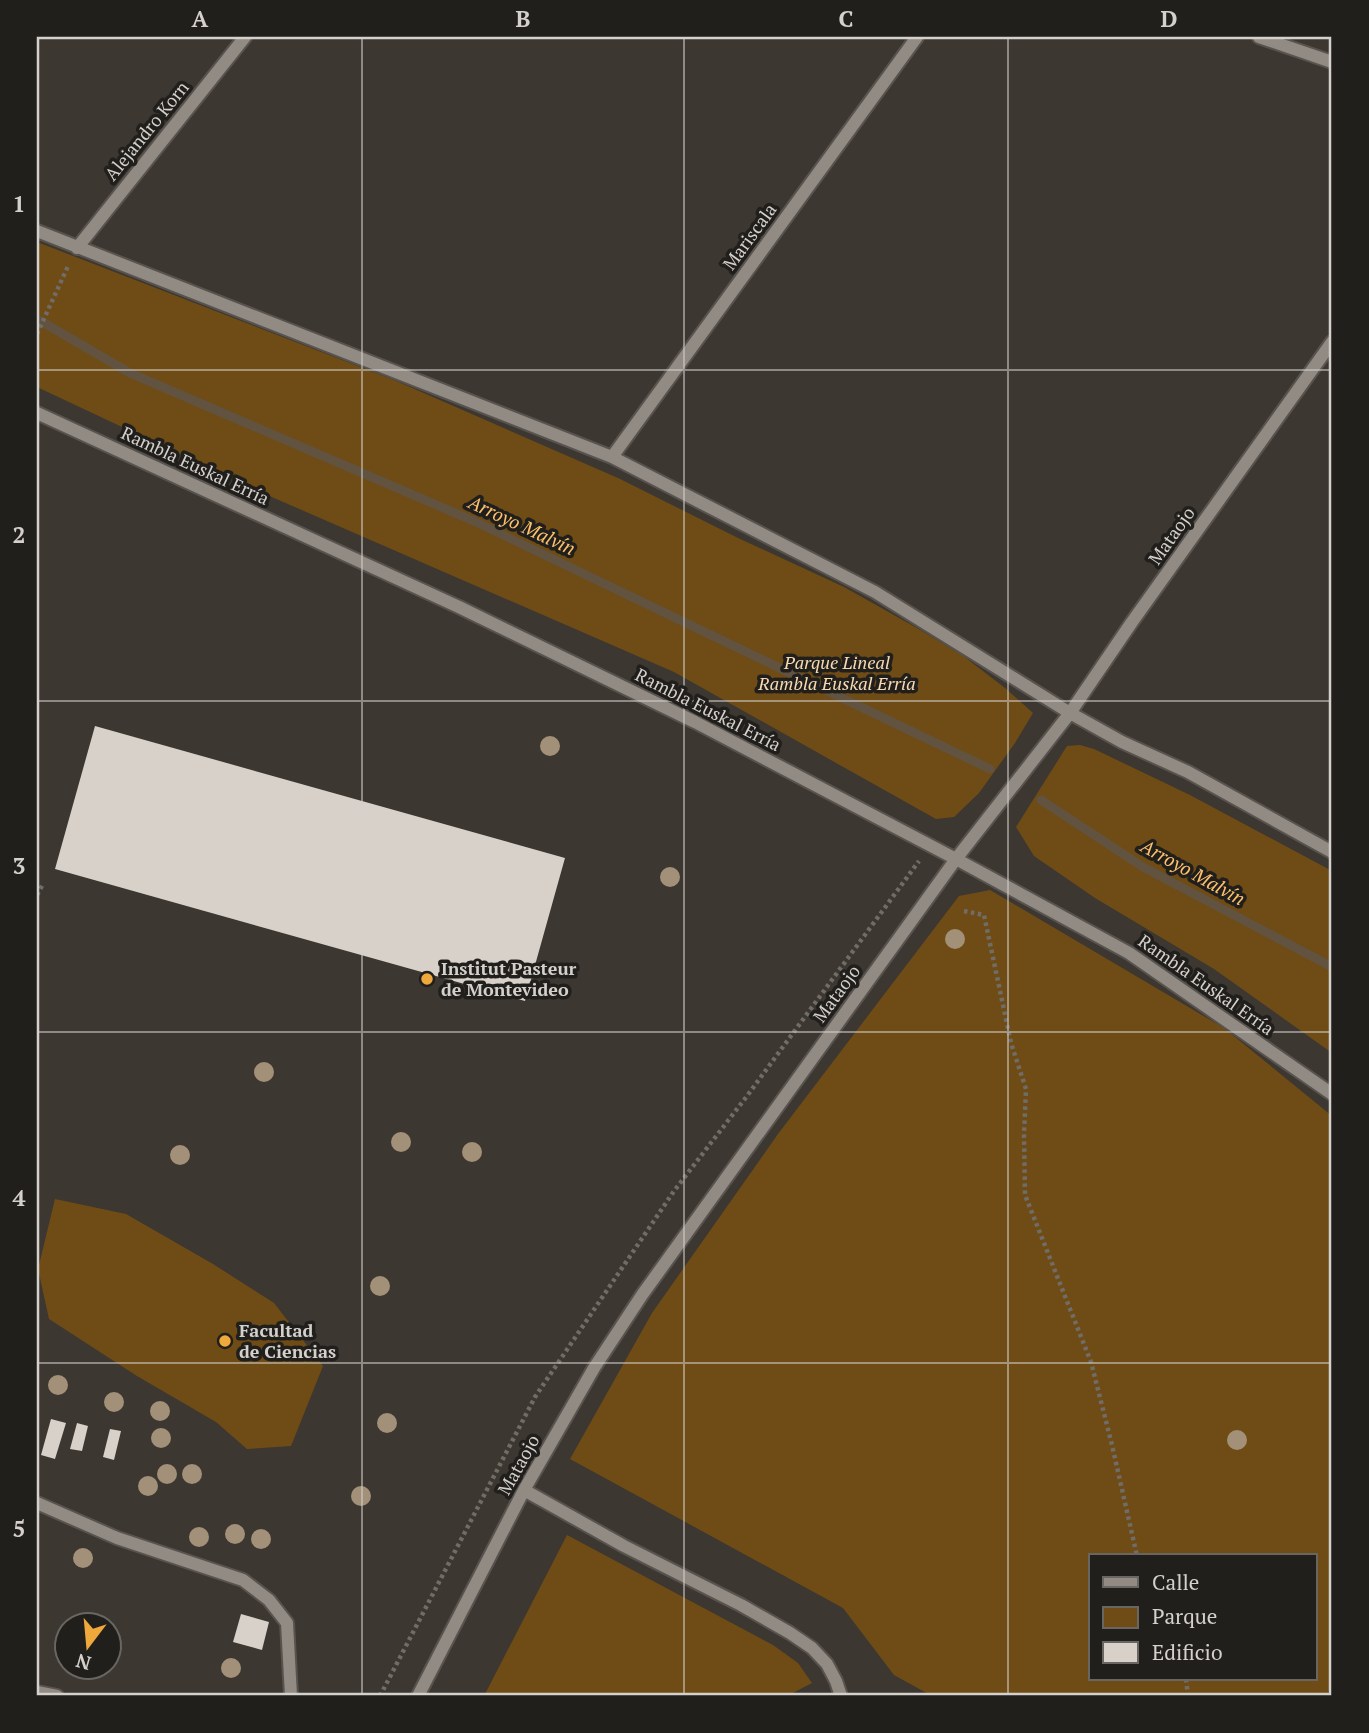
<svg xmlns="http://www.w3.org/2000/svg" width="1369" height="1733" viewBox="0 0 1369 1733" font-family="'PT Serif',serif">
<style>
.green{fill:#6f4c16;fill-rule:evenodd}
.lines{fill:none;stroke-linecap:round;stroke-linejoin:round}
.stream{stroke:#61533f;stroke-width:9}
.building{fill:#d7d1c9}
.minor-casing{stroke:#58534e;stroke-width:16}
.path{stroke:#706c66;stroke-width:4.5;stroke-dasharray:3.5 3.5;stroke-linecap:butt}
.minor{stroke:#918b83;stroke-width:12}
.tree{fill:#a39078}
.grid{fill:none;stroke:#d4d0cc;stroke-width:2;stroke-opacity:0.55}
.poi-dot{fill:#eea83c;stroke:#211f1c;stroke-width:2.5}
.labels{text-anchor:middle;stroke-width:7;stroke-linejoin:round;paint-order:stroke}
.street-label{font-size:18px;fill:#d4d0cc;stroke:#211f1c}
.park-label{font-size:18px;font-style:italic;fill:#f8d9b2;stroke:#211f1c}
.poi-label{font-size:18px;font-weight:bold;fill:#d4d0cc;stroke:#211f1c;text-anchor:start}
.water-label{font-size:19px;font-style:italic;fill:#fdc06c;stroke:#211f1c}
.neatline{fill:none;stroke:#d4d0cc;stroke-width:2.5}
.grid-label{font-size:23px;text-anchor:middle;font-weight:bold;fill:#d4d0cc}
</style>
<rect width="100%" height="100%" fill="#3c3731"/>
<path class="green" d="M37 242 394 380 618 478 738 538 844 587 917 628 962 655 1005 688 1033 713 1015 743 979 793 954 817 936 819 674 672 258 491 37 387Z
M1080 745 1094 749 1190 795 1332 871V1053L1214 969 1095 898 1034 856 1016 827 1067 746Z
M990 890 1224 1028 1332 1116V1684L1326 1696H932L894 1675 843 1608 570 1459 652 1313 778 1134 959 896ZM1091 1556H1315V1679H1091Z
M55 1199 126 1214 213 1264 274 1303 323 1366 291 1446 247 1449 216 1422 137 1376 49 1319 38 1269Z
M567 1535 773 1645 798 1663 812 1683 787 1696H484Z"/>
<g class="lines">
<path class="stream" d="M37 319 130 373 476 522 990 769
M1041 800 1143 867 1332 967"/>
</g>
<path class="building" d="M95 726 565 858 525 1001 55 869Z
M51 1419 66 1423 55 1459 41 1455Z
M77 1423 88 1426 82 1451 70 1449Z
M110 1429 121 1431 114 1460 103 1457Z
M241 1614 269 1622 262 1650 233 1642Z"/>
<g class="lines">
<defs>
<path id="minor" d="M1259 37 1332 62
M37 231 612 457 875 592 1070 713 1122 742 1188 772 1332 852
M77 248 245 37
M37 413 459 607 695 722 956 859 1129 953 1332 1094
M612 457 917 37
M524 1490 624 1546 741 1605 790 1633 812 1648 827 1664 836 1681 841 1696
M37 1503 117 1538 243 1580 269 1600 287 1623 291 1696
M37 1692 57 1696
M418 1696 524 1490 594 1368 642 1295 956 859 1070 713 1132 622 1332 342"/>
</defs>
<use href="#minor" class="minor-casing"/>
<path class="path" d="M37 334 69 264
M37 895 43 884
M964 911 984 915 1011 1043 1026 1089 1024 1134 1025 1195 1091 1362 1112 1445 1137 1556
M1186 1679 1188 1696
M380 1696 535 1397 674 1191 747 1096 919 861"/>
<use href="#minor" class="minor"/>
</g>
<g class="tree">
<circle cx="550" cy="746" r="10"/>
<circle cx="670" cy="877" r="10"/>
<circle cx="955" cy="939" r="10"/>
<circle cx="264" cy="1072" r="10"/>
<circle cx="401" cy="1142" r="10"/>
<circle cx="472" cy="1152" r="10"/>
<circle cx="180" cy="1155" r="10"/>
<circle cx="380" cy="1286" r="10"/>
<circle cx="58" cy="1385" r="10"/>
<circle cx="114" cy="1402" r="10"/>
<circle cx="160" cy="1411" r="10"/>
<circle cx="387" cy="1423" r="10"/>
<circle cx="161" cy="1438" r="10"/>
<circle cx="1237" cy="1440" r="10"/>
<circle cx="167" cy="1474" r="10"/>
<circle cx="192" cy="1474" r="10"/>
<circle cx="148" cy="1486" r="10"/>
<circle cx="361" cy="1496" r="10"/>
<circle cx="235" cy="1534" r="10"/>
<circle cx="199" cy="1537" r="10"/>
<circle cx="261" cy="1539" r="10"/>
<circle cx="83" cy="1558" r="10"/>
<circle cx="231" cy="1668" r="10"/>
</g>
<path class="grid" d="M362 37V1696M684 37V1696M1008 37V1696M37 370H1332M37 701H1332M37 1032H1332M37 1363H1332"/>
<g class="poi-dot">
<circle cx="427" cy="979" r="7"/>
<circle cx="225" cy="1341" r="7"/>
</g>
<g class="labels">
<g class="street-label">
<text transform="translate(147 131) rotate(-51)" y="6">Alejandro Korn</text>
<text transform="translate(750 237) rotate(-54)" y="6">Mariscala</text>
<text transform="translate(195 466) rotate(25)" y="6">Rambla Euskal Erría</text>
<text transform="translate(1172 536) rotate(-55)" y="6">Mataojo</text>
<text transform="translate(708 710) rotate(27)" y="6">Rambla Euskal Erría</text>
<text transform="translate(1206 985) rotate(35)" y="6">Rambla Euskal Erría</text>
<text transform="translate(837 994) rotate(-54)" y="6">Mataojo</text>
<text transform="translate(519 1465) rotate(-61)" y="6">Mataojo</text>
</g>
<g class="park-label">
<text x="837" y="669">Parque Lineal<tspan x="837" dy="21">Rambla Euskal Erría</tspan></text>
</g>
<g class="poi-label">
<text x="441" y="975">Institut Pasteur<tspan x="441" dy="21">de Montevideo</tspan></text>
<text x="239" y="1337">Facultad<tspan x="239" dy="21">de Ciencias</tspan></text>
</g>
<g class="water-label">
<text transform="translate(522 525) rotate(25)" y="7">Arroyo Malvín</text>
<text transform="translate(1193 872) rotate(29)" y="7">Arroyo Malvín</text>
</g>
</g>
<rect width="1369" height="1733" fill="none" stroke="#211f1c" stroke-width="77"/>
<rect x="1089" y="1554" width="228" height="126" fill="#211f1c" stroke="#696662" stroke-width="2"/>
<rect x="1103" y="1577" width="35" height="10" fill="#918b83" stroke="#696662" stroke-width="2"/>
<text x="1152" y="1590" font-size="21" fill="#d4d0cc">Calle</text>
<rect x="1103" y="1607" width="35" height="21" fill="#6f4c16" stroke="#696662" stroke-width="2"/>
<text x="1152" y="1624" font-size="21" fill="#d4d0cc">Parque</text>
<rect x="1103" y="1642" width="35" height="21" fill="#d7d1c9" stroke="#696662" stroke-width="2"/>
<text x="1152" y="1660" font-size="21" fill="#d4d0cc">Edificio</text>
<g transform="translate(88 1646) rotate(196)"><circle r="33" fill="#211f1c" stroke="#696662" stroke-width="2"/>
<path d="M0-5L12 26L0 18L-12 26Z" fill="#eea83c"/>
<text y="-10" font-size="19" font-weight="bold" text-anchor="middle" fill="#d4d0cc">N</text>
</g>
<rect x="38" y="38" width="1292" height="1656" class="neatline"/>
<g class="grid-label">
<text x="200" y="27">A</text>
<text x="523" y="27">B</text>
<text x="846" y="27">C</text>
<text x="1169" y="27">D</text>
<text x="19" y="212">1</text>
<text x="19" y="543">2</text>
<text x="19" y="874">3</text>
<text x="19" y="1206">4</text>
<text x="19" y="1537">5</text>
</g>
</svg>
